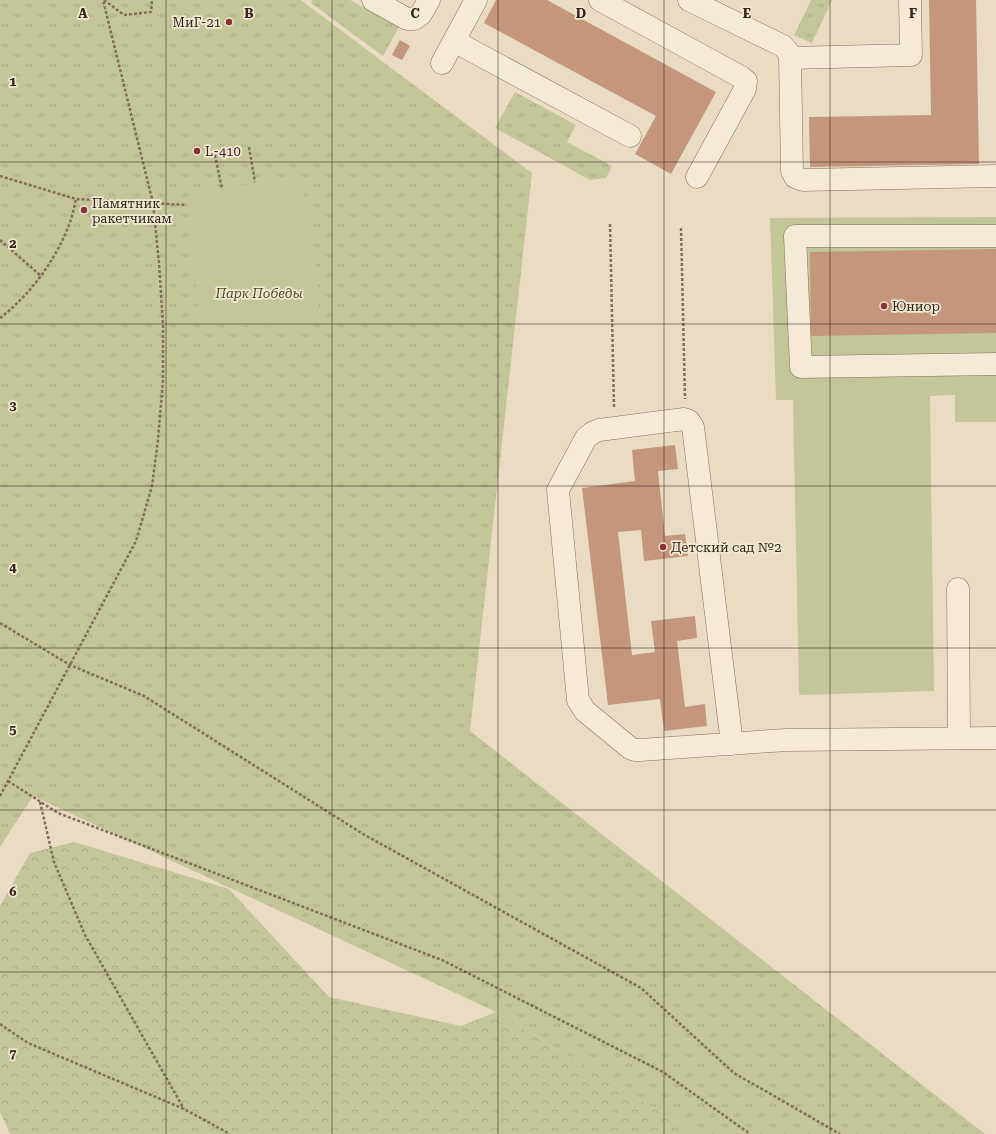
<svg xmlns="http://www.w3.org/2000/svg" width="996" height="1134" viewBox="0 0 996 1134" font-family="'Roboto Serif',serif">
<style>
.forest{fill:url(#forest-crowns)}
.park{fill:url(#park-tufts)}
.garden{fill:#c3c698}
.building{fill:#c4967c}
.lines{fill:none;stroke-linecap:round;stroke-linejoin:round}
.minor-casing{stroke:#826e5b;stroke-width:23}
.path{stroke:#826e5b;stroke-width:2.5;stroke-dasharray:3 2;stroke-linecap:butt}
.minor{stroke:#f5ead5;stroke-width:22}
.grid{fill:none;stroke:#33271e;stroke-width:1;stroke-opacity:0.55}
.poi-dot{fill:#8b3136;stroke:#f2e7d1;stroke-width:1.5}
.labels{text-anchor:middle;stroke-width:3.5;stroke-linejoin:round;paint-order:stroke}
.poi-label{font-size:13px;fill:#33271e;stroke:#f2e7d1;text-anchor:start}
.park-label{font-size:13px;font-style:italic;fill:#464e26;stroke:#f2e7d1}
.grid-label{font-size:13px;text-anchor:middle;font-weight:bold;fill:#33271e;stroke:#f2e7d1;stroke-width:3.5;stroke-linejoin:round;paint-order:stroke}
</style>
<defs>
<pattern id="forest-crowns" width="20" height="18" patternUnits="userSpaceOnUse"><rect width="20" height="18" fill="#c3c698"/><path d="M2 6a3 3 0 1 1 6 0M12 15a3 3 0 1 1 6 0" fill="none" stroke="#a8aa83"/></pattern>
<pattern id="park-tufts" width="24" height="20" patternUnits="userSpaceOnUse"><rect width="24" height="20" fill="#c3c698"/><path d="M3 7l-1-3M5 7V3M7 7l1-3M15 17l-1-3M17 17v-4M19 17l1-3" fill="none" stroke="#a8aa83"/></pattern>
</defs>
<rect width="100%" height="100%" fill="#eadcc3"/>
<path class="forest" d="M74 842 229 889 329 997 461 1026 496 1012 697 1134H10L0 1112V906L30 853Z"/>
<path class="park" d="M0 0H301L395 71 532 173 470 731 985 1134H697L496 1012 33 796 0 847Z
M312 0H350L399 27 383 56 311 3Z
M811 0H832L812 43 794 35Z
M515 92 576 125 567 142 612 166 606 178 590 180 495 128Z"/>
<path class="garden" d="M287 178C301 186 303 190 308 206L320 303C314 317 309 321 295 327L200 324 187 197 222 189Z
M996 217V422H955V395L930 396 934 691 799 695 793 400H776L770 218Z"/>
<path class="building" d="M496 0H547L716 92 671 174 635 154 656 116 484 23Z
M929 0H976L979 164 810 167 809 117 931 115Z
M400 40 410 46 402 60 392 55Z
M996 249V333L811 336 810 252Z
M675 445 678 469 658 471 665 536 685 534 688 556 644 561 641 530 618 532 632 655 655 652 651 621 695 616 697 638 677 641 685 707 705 704 707 726 664 731 660 699 608 705 582 488 635 481 632 450Z"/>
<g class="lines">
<defs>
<path id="minor" d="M373 0 407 19H414L421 14 429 0
M600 0 741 77 746 81 745 89 697 177
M689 0 783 46 788 52 790 58 792 171 795 177 803 180 996 176
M454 41 630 136
M790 58 911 55 910 0
M442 63 476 0
M996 236H795L801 367 996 364
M958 589 959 738
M732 744 693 427 689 421 684 419 599 430 592 433 586 438 558 490 578 700 585 711 630 748 635 750H640L786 740 996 738"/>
</defs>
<use href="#minor" class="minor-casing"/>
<path class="path" d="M104 0 124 15 151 12 152 0
M249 147 255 182
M215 155 222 189
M0 176 76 199 187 205
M610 224 614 407
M681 228 685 399
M0 240 41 276
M0 318C30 295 55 261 69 225 72 217 74 208 76 199
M0 623 70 665 144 696 363 834 641 988 734 1073 840 1134
M8 781 58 813 442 960 663 1072 750 1134
M0 796 136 541 152 486 158 440 163 380V324L159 263 153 203 103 0
M40 802 54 862 85 935 184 1109
M0 1024 28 1043 184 1109 230 1134"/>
<use href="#minor" class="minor"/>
</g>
<path class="grid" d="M166 0V1134M332 0V1134M498 0V1134M664 0V1134M830 0V1134M0 162H996M0 324H996M0 486H996M0 648H996M0 810H996M0 972H996"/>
<g class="poi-dot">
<circle cx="229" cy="22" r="4"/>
<circle cx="197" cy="151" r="4"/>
<circle cx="84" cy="210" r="4"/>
<circle cx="884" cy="306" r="4"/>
<circle cx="663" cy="547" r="4"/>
</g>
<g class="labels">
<g class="poi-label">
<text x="221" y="27" text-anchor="end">МиГ-21</text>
<text x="205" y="156">L-410</text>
<text x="92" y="208">Памятник<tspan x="92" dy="15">ракетчикам</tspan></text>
<text x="892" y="311">Юниор</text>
<text x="671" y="552">Детский сад №2</text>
</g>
<g class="park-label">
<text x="259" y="298">Парк Победы</text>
</g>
</g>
<g class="grid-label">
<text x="83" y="18">A</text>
<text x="249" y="18">B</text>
<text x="415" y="18">C</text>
<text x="581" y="18">D</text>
<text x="747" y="18">E</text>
<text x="913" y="18">F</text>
<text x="13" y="86">1</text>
<text x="13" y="248">2</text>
<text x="13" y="410">3</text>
<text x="13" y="572">4</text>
<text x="13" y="734">5</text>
<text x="13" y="896">6</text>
<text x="13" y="1058">7</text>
</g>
</svg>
